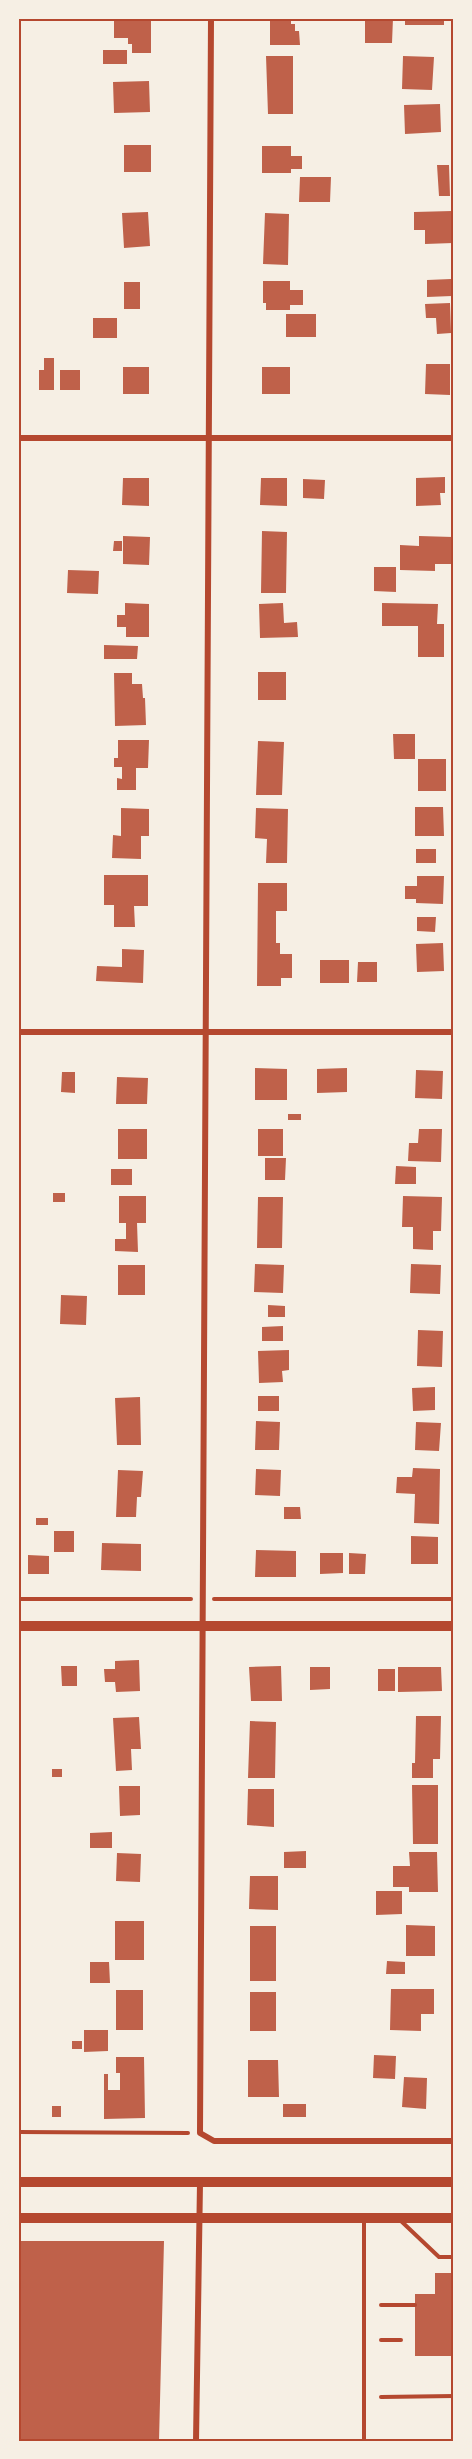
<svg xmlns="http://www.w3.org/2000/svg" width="472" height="2459" viewBox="0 0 472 2459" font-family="Barlow,sans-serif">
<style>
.building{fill:#bf614a}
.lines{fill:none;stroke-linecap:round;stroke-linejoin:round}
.path{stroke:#b5482f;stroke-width:4}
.service{stroke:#b5482f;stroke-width:4}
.minor{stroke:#b5482f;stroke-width:6}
.tertiary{stroke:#b5482f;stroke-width:10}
.neatline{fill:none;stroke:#b5482f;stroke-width:2}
</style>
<rect width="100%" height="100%" fill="#f6efe4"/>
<path class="building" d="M114 18H151V53H132V44H128V38H114Z
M270 18H291V24H295V31H299L300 45H270Z
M365 18H393L392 43H365Z
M405 18H444V25H405Z
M103 50H127V64H103Z
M266 56H293V114H268Z
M403 56 434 57 432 90 402 89Z
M149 81 150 112 114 113 113 82Z
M440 104 441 132 405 134 404 105Z
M124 145H151V172H124Z
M262 146H291V156H302V169H291V173H262Z
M437 165H449L450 196H439Z
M300 177H331L330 202H299Z
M452 211 453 243 425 244V230H414V212Z
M148 212 150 246 124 248 122 213Z
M265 213 289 214 288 265 263 264Z
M451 279 452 296 427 297V280Z
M263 281H290V290H303V305H290V310H266V303H263Z
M124 282H140V309H124Z
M450 303 451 333 437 334 436 318H426L425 304Z
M286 314H316V337H286Z
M93 318H117V338H93Z
M44 358H54V370H44Z
M426 364H450V395L425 394Z
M123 367H149V394H123Z
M262 367H290V394H262Z
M39 370H54V390H39Z
M60 370H80V390H60Z
M445 477V493H440L441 505 416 506V478Z
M123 478H149V506L122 505Z
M261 478H287V506L260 505Z
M303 479 325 480 324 499 303 498Z
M262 531 287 532 286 593H261Z
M123 536 150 537 149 565 123 564Z
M419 536 453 537V564H435V571L400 570V545L419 546Z
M114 541H122V551H113Z
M374 567H396V592L374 591Z
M68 570 99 571 98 594 67 593Z
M125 603 149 604V637H126V627H117V615H125Z
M283 603 284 623 297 622 298 637 260 638 259 604Z
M382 603 438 604 437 624H444V657H418V626H382Z
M104 645 138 646 137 659H104Z
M258 672H286V700H258Z
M114 673H132V684H142L143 698H145L146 725 115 726Z
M393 734H415V759H394Z
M118 740H149L148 768H136V790H117V778L122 779V767H114V758H118Z
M258 741 284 742 282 795H256Z
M418 759H446V791H418Z
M415 807H443L444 836H415Z
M121 808 149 809V836H141V859L112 858 113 835 121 836Z
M256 808 288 809 287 863H266L267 839 255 838Z
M416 849H436V863H416Z
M104 875H148V906H134L135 927H114V905H104Z
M417 876H444L443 904 416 903V899H405V886H417Z
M258 883H287V911H276V943H280V954H292V978H281V986H257Z
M417 917H436L435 932 417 931Z
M443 943 444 971 417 972 416 944Z
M122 949 144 950 143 983 96 981 97 966 122 967Z
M320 960H349V983H320Z
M358 962H377V982H357Z
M255 1068 287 1069V1100H255Z
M347 1068V1092L317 1093V1069Z
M416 1070 443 1071 442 1099 415 1098Z
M62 1072H75V1093L61 1092Z
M117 1077 148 1078 147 1104H116Z
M288 1114H301V1120H288Z
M118 1129H147V1159H118Z
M258 1129H283V1156H258Z
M419 1129H442L441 1162 408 1161 409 1143H418Z
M265 1158H286L285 1180H265Z
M396 1166 416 1167V1184H395Z
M111 1169H132V1185H111Z
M53 1193H65V1202H53Z
M119 1196H146V1223H137L138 1252 115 1251V1239H126V1223H119Z
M403 1196 442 1197 441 1231H433V1250L413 1249V1227H402Z
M258 1197H283L282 1248H257Z
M255 1264 284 1265 283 1293 254 1292Z
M411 1264 441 1265 440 1294 410 1293Z
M118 1265H145V1295H118Z
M61 1295 87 1296 86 1325 60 1324Z
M268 1305 285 1306V1317H268Z
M283 1326V1341H262V1327Z
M418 1330 443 1331 442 1367 417 1366Z
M289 1350V1370L282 1371 283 1382 259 1383 258 1351Z
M435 1387V1410L413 1411 412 1388Z
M258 1396H279V1411H258Z
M140 1397 141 1445H117L115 1398Z
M256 1421 280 1422 279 1450H255Z
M416 1422 441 1423 439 1451 415 1450Z
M413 1468 440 1469 439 1524 414 1523 415 1494 396 1493 397 1477H412Z
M256 1469 281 1470 280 1496 255 1495Z
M118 1470 143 1471 141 1497H137L136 1517H116Z
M284 1507H300L301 1519H284Z
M36 1518H48V1525H36Z
M54 1531H74V1552H54Z
M411 1536 438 1537V1564H411Z
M102 1543 141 1544V1571L101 1570Z
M256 1550 296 1551V1577H255Z
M320 1553H343V1573L320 1574Z
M349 1553 366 1554 365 1574H349Z
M28 1555 49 1556V1574H28Z
M139 1660 140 1691 116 1692 115 1682H105L104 1669H115V1661Z
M61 1666H77V1686H62Z
M281 1666 282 1701H251L249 1667Z
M310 1667H330V1689L310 1690Z
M398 1667H441L442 1691 398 1692Z
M378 1669H395V1691H378Z
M416 1716H441L440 1759H433V1778H412V1763H415Z
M139 1717 141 1749H131L132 1770 116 1771 113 1718Z
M250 1721 276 1722 275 1778H248Z
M52 1769H62V1777H52Z
M412 1785H438V1844H413Z
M119 1786H140V1815L120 1816Z
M248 1789H274V1827L247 1825Z
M112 1832V1848H90V1833Z
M306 1851V1868H284V1852Z
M409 1852H437L438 1892H409V1887H393V1866H410Z
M117 1853 141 1854 140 1882 116 1881Z
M250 1876H278V1910L249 1909Z
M376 1891H402V1914L376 1915Z
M115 1921H144V1960H115Z
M406 1925 435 1926V1956H406Z
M250 1926H276V1981H250Z
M387 1961 405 1962V1974H386Z
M90 1962H109L110 1983H90Z
M391 1989H434V2014H421V2031L390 2030Z
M116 1990H143V2030H116Z
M250 1992H276V2031H250Z
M84 2030H108V2051L84 2052Z
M72 2041H82V2049H72Z
M374 2055 396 2056 395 2079 373 2078Z
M116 2057H144L145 2118 104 2119V2074H108V2090H120V2073H116Z
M248 2060H278L279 2097H248Z
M404 2077 427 2078 426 2109 402 2107Z
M283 2104H306V2117H283Z
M52 2106H61V2117H52Z
M18 2241H164L159 2441H18Z
M435 2273H454V2356H415V2294H435Z"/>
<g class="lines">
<path class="path" d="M18 1599H191
M214 1599H454
M18 2132 188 2133
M381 2305H415
M381 2340H401
M381 2397 454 2396"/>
<path class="service" d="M401 2221 439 2257H454
M364 2441V2220"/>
<path class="minor" d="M211 18 200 2133 214 2141H454
M18 438H454
M18 1032H454
M196 2441 200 2183"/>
<path class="tertiary" d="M18 1626H454
M18 2182H454
M18 2218H454"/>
</g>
<rect width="472" height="2459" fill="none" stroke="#f6efe4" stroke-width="39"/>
<rect x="20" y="20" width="432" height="2420" class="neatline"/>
</svg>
